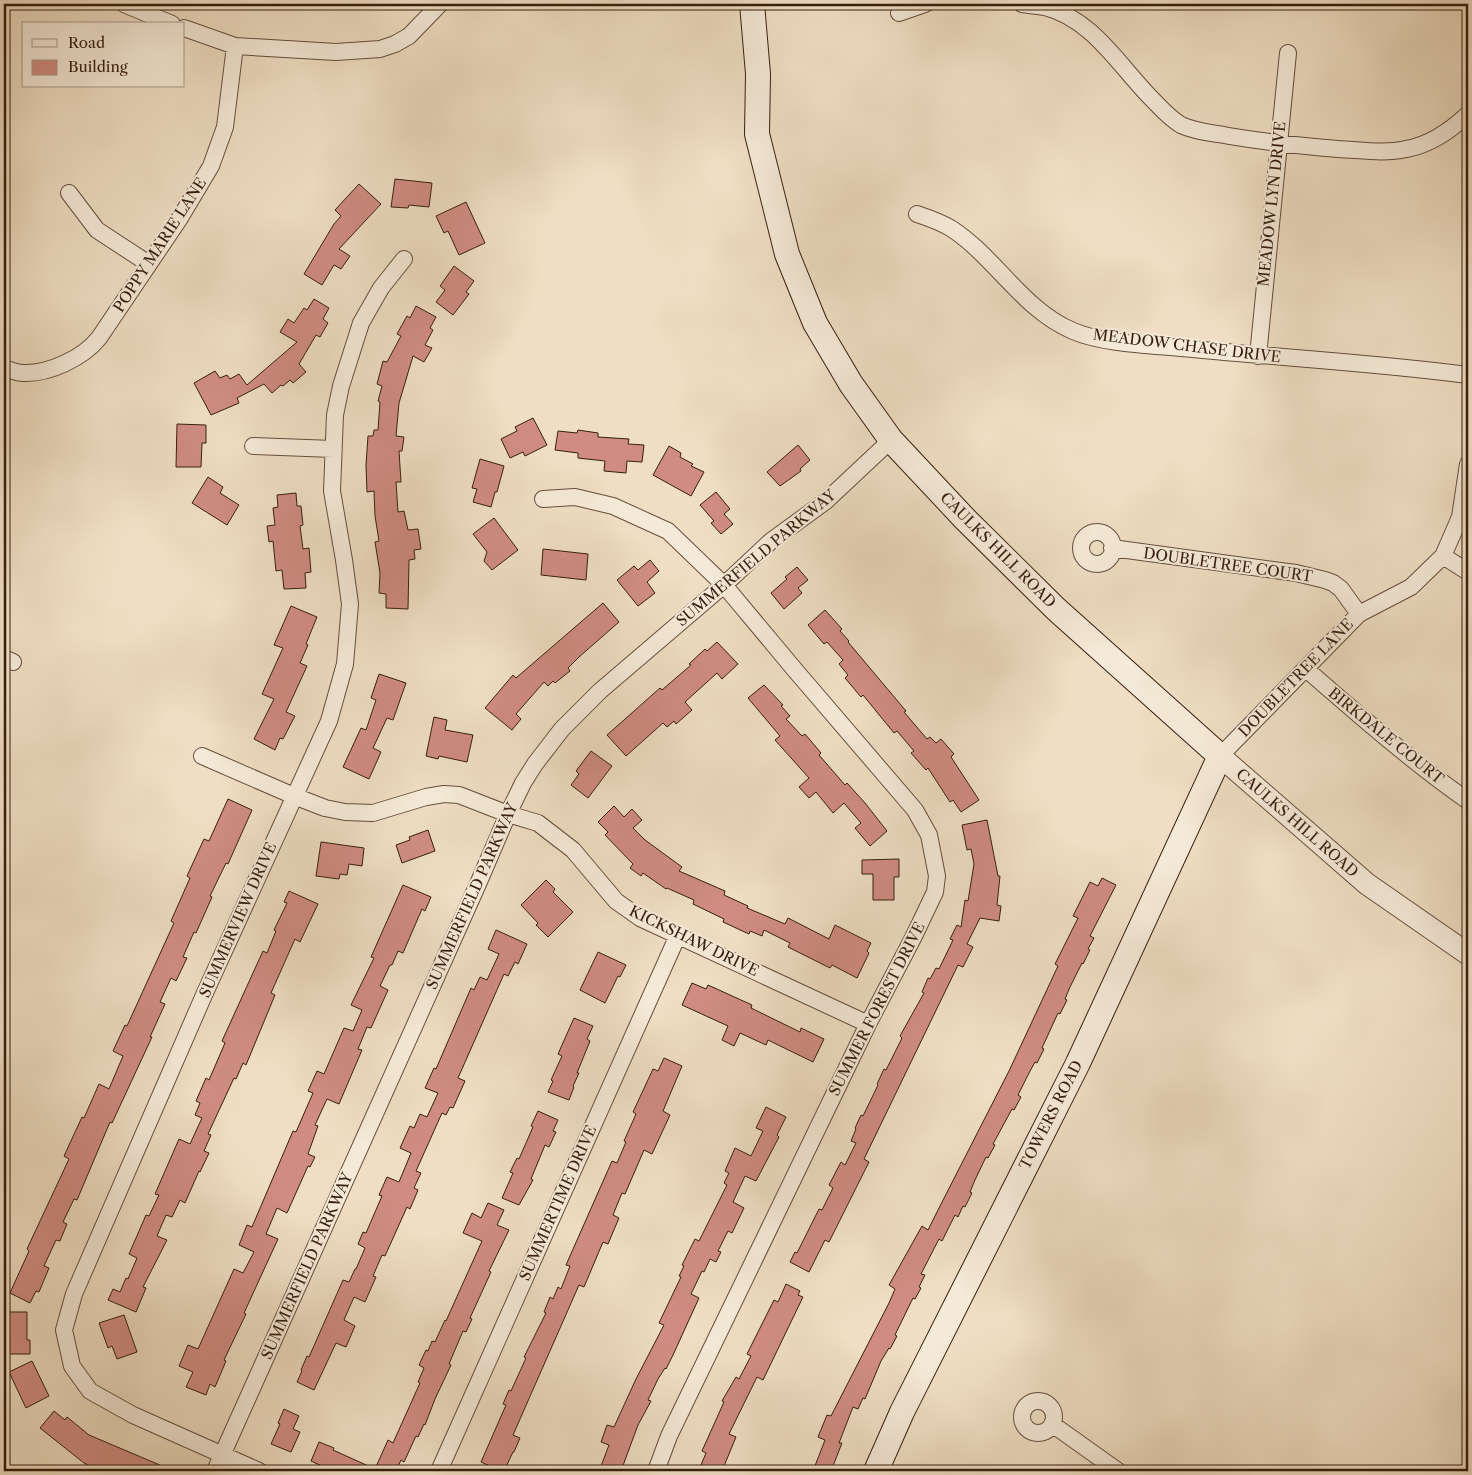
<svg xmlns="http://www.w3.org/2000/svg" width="1472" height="1475" viewBox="0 0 1472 1475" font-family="'Libre Caslon Text',serif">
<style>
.building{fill:#d08c82;stroke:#351e0f}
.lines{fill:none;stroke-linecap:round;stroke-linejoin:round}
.minor-casing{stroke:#644e3c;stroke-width:18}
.tertiary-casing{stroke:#644e3c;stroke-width:23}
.secondary-casing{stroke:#351e0f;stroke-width:26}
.minor{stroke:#f5ead8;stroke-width:16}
.tertiary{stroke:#f5ead8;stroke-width:21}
.secondary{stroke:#f5ead8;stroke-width:24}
.labels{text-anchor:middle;stroke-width:4;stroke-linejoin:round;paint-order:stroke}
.street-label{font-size:15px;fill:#351e0f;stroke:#f5ead8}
</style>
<rect width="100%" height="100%" fill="#efdec3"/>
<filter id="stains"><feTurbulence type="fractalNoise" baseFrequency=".004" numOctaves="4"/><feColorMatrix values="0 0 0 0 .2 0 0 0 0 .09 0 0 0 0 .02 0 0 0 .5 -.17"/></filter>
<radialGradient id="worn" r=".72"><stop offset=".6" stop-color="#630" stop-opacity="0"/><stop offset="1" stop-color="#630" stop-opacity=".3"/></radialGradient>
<path class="building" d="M395 179 432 183 429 207 409 205 408 208 391 207Z
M359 184 381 204 339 249 350 256 341 269 334 265 322 285 304 274 334 224 341 216 335 210Z
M466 202 485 243 459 255 448 231 444 233 436 216Z
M454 266 474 281 466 292 469 294 453 315 436 302 445 290 440 286Z
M314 299 329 308 323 319 328 323 320 337 316 335 299 364 306 372 293 383 290 380 283 386 281 385 272 393 264 384 237 398 239 403 211 415 194 383 215 371 220 378 227 375 230 379 239 374 247 385 297 342 280 332 288 319 294 323 304 308 307 310Z
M416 306 436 317 430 328 433 330 425 345 432 348 424 362 413 356 399 403 396 436 404 437 402 451H399L401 482H396L398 512 404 511 408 530 418 529 421 549 414 550 415 559 409 560 408 609 386 608V594L379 593 380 573 375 542 379 541 375 516 374 491 367 492 366 465 368 436H373L374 430H378L380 402 378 401 382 386 377 384 383 361 387 362 401 336 397 334 407 316 410 318Z
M533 418 547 445 525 456 523 452 510 458 501 439 517 431 515 427Z
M177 424 206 425V443H202L201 467H176Z
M578 430 598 433V437L629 439 628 444 644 445 642 462 627 461 626 473 604 471 605 461 578 458V453L555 450 558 431 577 433Z
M798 445 810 460 800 469 801 471 780 486 767 472Z
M669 446 681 453 680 457 693 464 691 466 704 472 691 496 653 475Z
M480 459 504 466 497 492H495L491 507 473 502 477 489 472 488Z
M208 477 223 487 220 493 239 505 227 525 192 503Z
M716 492 730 509 724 514 733 524 721 534 711 523 714 521 700 505Z
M296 493 297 506H301L303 525 300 526 303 549 309 548 311 572 305 573 306 588 284 589 282 570 276 571 273 541 269 542 267 526 275 525 273 508 278 507 277 495Z
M494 518 518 550 492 570 484 561 487 552 473 534Z
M543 549 588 554 586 580 541 575Z
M650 560 659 571 647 582 655 593 638 606 617 580 634 566 638 570Z
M797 567 808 580 798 588 802 593 784 609 771 593 787 579 785 577Z
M603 603 619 622 579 657 568 668 570 671 555 683 553 681 548 686 544 682 516 714 521 719 512 730 485 708 513 675 516 678Z
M291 606 317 617 306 644 308 645 300 663 307 666 286 712 295 716 283 739 280 738 275 750 254 739 274 699 262 694 283 648 274 645Z
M825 610 842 629 840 631 849 641 848 642 906 711 904 712 927 739 930 737 936 743 941 739 954 754 951 757 979 800 961 812 953 800 950 802 928 768 926 770 911 753 914 751 897 731 894 733 863 695 861 697 845 678 848 675 839 664 843 660 827 642 824 644 808 625Z
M717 642 738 664 722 679 717 673 685 702 692 710 676 724 674 721 667 727 663 723 626 756 607 735 660 688 662 690 691 665 689 664 705 649 707 651Z
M379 674 406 683 393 720 387 718 373 748 381 752 369 779 343 767 361 728 366 730 376 700 371 698Z
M764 685 783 705 781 706 790 716 786 719 802 736 805 734 821 753 819 755 845 785 847 783 865 803 887 831 870 846 855 828 861 823 844 803 833 813 816 792 809 798 799 787 809 778 775 740 780 736 748 698Z
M434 717 447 720 445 730 473 735 467 762 439 756 438 759 426 756Z
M591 751 612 766 588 798 571 785 579 774 576 771Z
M228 799 252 810 228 864 226 863 210 896 212 897 196 933 194 932 183 957 187 958 176 981 171 978 160 1002 165 1004 150 1037H152L112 1123 110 1122 77 1200 74 1199 63 1222 67 1224 60 1241 56 1240 44 1266 49 1268 39 1292 36 1291 30 1303 10 1293 29 1251 27 1249 69 1159 64 1156 82 1117 84 1118 99 1084 109 1089 123 1056 113 1051 125 1025 127 1026 174 923 171 921 190 878 187 876 204 839 209 841Z
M614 806 624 817 632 809 642 820 633 828 645 840 682 867 679 871 725 891 724 895 748 906 747 908 785 924 788 918 829 939 835 925 871 943 867 951 869 953 857 978 832 965 830 968 788 947 790 943 764 930 762 936 750 931 749 934 723 922 724 919 693 904 694 900 667 888 666 889 643 873 641 876 630 868 633 864 605 835 608 832 598 822Z
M987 820 998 876H1000L997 905 1001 906 999 921 980 918 967 944 973 947 963 967 958 965 864 1159 869 1162 829 1242 825 1240 809 1272 790 1262 795 1252 797 1253 819 1209 822 1210 833 1188 829 1185 841 1162 845 1165 856 1143 851 1141 856 1129 855 1128 861 1115 863 1116 878 1085 877 1084 884 1069 886 1070 902 1038 900 1036 924 993 922 992 928 978 930 979 936 968 939 969 953 940 950 939 957 925 961 927 965 900 968 901 974 864 971 849 967 850 962 825Z
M428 830 435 851 402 863 396 845 410 840 409 837Z
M321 842 364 848 362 866 349 864 347 875 340 874 339 879 316 876Z
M899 859V877H894V900H873V874H862V860Z
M1102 878 1116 885 1090 936 1094 938 1088 949 1090 950 1083 964 1082 963 1070 987 1065 999 1067 1000 1060 1014 1058 1013 1042 1048 1044 1049 1037 1063 1035 1062 1029 1073 1018 1095 1021 1097 1014 1110 1012 1109 993 1144 995 1145 988 1158 986 1157 975 1180 970 1192 972 1193 965 1207 963 1206 958 1217 955 1215 942 1241 939 1239 921 1274 925 1275 919 1287 921 1288 915 1299 913 1298 895 1335 897 1336 890 1349 889 1348 881 1361 865 1399 863 1398 858 1409 853 1407 839 1443H842L831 1471H813L825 1440 818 1437 827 1415 831 1416 889 1303 895 1289 889 1285 922 1226 928 1230 939 1208 1009 1071 1058 966 1055 964 1078 918 1073 916 1090 882 1098 886Z
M546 880 555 889 553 892 573 912 548 937 536 925 538 923 521 905Z
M403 885 431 897 425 911 422 909 403 953 398 951 392 965H390L380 986 388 990 371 1028 367 1027 358 1049 362 1050 339 1104 327 1099 315 1125 318 1126 308 1154 315 1157 310 1167 308 1166 287 1213 277 1208 266 1234 278 1239 244 1313 246 1314 224 1360 226 1361 215 1387 210 1384 206 1395 186 1387 193 1372 179 1366 188 1345 198 1349 234 1269 243 1273 254 1252 239 1245 247 1225 252 1227 293 1131 296 1132 313 1093 308 1091 317 1071 324 1074 344 1028 353 1031 362 1010 351 1005 374 958 371 957Z
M289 891 318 904 300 942 295 939 271 993 275 995 246 1065 243 1063 236 1079 234 1078 208 1134 211 1135 204 1151 209 1153 200 1172 199 1171 185 1203 180 1200 172 1217 166 1215 157 1236 167 1240 143 1287 146 1288 136 1312 108 1300 113 1289 120 1292 126 1278 128 1279 137 1258 129 1254 146 1215 149 1216 159 1195 155 1194 179 1139 190 1144 202 1118 195 1115 200 1103 196 1101 206 1078 209 1080 225 1043 222 1041 263 951 267 953 276 931 274 930 287 903 284 902Z
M496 930 527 944 518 964 515 962 508 976 504 974 458 1078 465 1081 453 1108 450 1107 446 1115 442 1113 416 1171 421 1173 414 1188 418 1190 410 1209 407 1207 385 1256 382 1255 373 1276 376 1277 365 1302 354 1297 344 1320 355 1326 346 1347 336 1343 314 1390 297 1382 302 1371 301 1370 307 1356 309 1357 343 1280 349 1282 355 1269H356L365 1248 358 1244 363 1232 366 1233 382 1196 379 1195 387 1177 399 1182 411 1153 400 1148 410 1126 414 1128 420 1114 427 1117 438 1093 425 1088 434 1068 436 1069 471 988 474 990 480 977 487 980 499 954 488 949Z
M598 952 626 965 620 977 618 976 605 1003 580 990Z
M692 983 706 989 708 985 752 1005 751 1008 800 1032 801 1028 824 1039 813 1062 768 1040 766 1045 740 1033 734 1046 722 1040 728 1026 682 1005Z
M574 1018 593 1026 587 1039 590 1041 577 1073H579L573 1086 574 1087 569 1100 548 1092 553 1081 551 1080 562 1056 558 1054Z
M664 1058 682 1066 663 1111 670 1115 652 1154 644 1150 625 1194 622 1193 613 1215 619 1218 608 1244 603 1242 584 1287 579 1285 513 1435 520 1438 514 1452H513L504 1471H501L481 1462 506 1405 503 1404 509 1390 511 1391 526 1358 524 1357 546 1313 544 1312 550 1297 553 1299 558 1287 561 1289 570 1266 566 1265 612 1161 617 1163 626 1142 624 1141 636 1114 633 1112 653 1069 658 1071Z
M766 1107 786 1117 777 1135 779 1137 756 1181 745 1176 733 1202 744 1208 732 1233 728 1231 718 1251 721 1252 716 1262 710 1259 704 1272 702 1271 691 1294 699 1298 673 1355 666 1369 665 1368 658 1379 648 1400 651 1401 638 1425 621 1471H615L601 1466 609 1445 601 1442 607 1425 614 1427 636 1379 664 1325 659 1323 681 1277 679 1276 684 1266 682 1265 695 1239 699 1241 727 1185 724 1183 729 1173 725 1171 735 1148 751 1156 763 1131 756 1128Z
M538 1111 558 1120 553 1131 556 1132 549 1147 545 1145 531 1179 533 1180 519 1205 502 1198 513 1173 510 1172 517 1158 519 1159 533 1127 531 1126Z
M488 1203 504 1210 497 1225 509 1230 489 1271 491 1272 470 1318 472 1319 466 1332 463 1331 449 1364 451 1365 435 1399 425 1425 424 1424 418 1437 416 1436 404 1462 401 1460 396 1471H322L324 1467 311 1461 319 1442 334 1448 333 1450 375 1469 388 1440 393 1443 420 1383 418 1382 424 1368 419 1365 426 1350 428 1351 432 1341 435 1342 445 1320 446 1321 482 1241 463 1233 472 1213 481 1218Z
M786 1284 800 1291 798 1295 803 1297 763 1380 757 1377 729 1434 736 1437 722 1471H715L701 1465 706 1453 702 1451 724 1402 722 1401 736 1377 739 1379 751 1356 747 1354 774 1300 778 1302Z
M4 1312H27V1340H30V1354H4Z
M124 1315 137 1352 117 1359 112 1346 108 1348 99 1323Z
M32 1361 49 1396 26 1408 9 1372Z
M284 1409 299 1416 293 1429 300 1432 291 1452 271 1444 280 1424 278 1423Z
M54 1411 65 1420 67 1417 89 1435 174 1471H101L84 1463 40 1428Z"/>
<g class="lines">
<defs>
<path id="minor" d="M124 4 172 24
M1022 4C1029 5 1037 6 1045 7 1092 19 1118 64 1150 97 1160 107 1169 118 1181 125 1196 132 1213 133 1229 136 1265 142 1301 146 1338 149 1361 150 1384 154 1406 149 1430 145 1451 130 1468 114
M899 13 925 4
M184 28 235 46 336 52 380 49 395 44 409 36 440 4
M69 193 97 230 149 264
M917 214C929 218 941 222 952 229 996 258 1023 310 1073 331 1106 345 1157 345 1193 349 1285 358 1377 363 1468 375
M1258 356 1288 53
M4 368C10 370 17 373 23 373 49 374 83 358 99 338L180 218 211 166 225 127 235 46
M253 446 333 449
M543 499 575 497 613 506 668 531 724 585 795 670 915 810 929 835 937 876 935 892 913 938 868 1024 669 1436 656 1471
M1081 548a16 16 0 1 1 32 0a16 16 0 1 1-32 0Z
M1112 548 1296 573 1325 580 1333 583 1341 589 1359 614
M1443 556 1468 572
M4 658 13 662
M1306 669C1359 715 1411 761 1468 801
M202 756 294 796 325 808 345 812 373 813 426 797 444 794 459 795 508 814 538 823 573 850 616 901 640 918 868 1024
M1220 756 1359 614 1411 587 1443 556 1460 517 1468 464
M1022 1417a16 16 0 1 1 32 0a16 16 0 1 1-32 0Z
M1052 1424 1118 1471
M215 1471 478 884 508 814 523 783 535 764 562 729 600 691 724 585 771 541 826 501 891 440
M259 1471 133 1415 90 1391 72 1366 64 1330 74 1294 204 995 329 721 345 664 350 604 344 560 332 491 335 415 341 386 361 323 381 288 404 259
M439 1471 678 935"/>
<path id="tertiary" d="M1220 756 1367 884 1468 954"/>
<path id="secondary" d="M752 4 758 74 757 134 787 254 815 323 851 384 891 440 965 519 1056 609 1220 756 1078 1063 902 1412 876 1471"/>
</defs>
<use href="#minor" class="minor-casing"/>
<use href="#tertiary" class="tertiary-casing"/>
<use href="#secondary" class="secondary-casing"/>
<use href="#minor" class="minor"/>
<use href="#tertiary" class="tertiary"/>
<use href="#secondary" class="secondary"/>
</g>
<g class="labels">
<g class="street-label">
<text transform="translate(1272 204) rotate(-84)" y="5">MEADOW LYN DRIVE</text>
<text transform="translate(160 245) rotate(-57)" y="5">POPPY MARIE LANE</text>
<text transform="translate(1187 346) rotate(7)" y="5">MEADOW CHASE DRIVE</text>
<text transform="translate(998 550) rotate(45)" y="5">CAULKS HILL ROAD</text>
<text transform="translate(756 558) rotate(-40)" y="5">SUMMERFIELD PARKWAY</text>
<text transform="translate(1228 565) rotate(8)" y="5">DOUBLETREE COURT</text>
<text transform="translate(1296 678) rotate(-46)" y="5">DOUBLETREE LANE</text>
<text transform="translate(1386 736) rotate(39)" y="5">BIRKDALE COURT</text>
<text transform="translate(1297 823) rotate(41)" y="5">CAULKS HILL ROAD</text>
<text transform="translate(472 896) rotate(-66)" y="5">SUMMERFIELD PARKWAY</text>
<text transform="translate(238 920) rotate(-66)" y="5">SUMMERVIEW DRIVE</text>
<text transform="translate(694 941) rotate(26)" y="5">KICKSHAW DRIVE</text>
<text transform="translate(877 1009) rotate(-63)" y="5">SUMMER FOREST DRIVE</text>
<text transform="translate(1051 1115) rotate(-63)" y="5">TOWERS ROAD</text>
<text transform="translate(558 1203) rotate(-66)" y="5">SUMMERTIME DRIVE</text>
<text transform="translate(307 1266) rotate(-66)" y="5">SUMMERFIELD PARKWAY</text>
</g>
</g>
<rect width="1472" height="1475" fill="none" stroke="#efdec3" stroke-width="20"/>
<rect x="5" y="5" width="1462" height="1465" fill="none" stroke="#351e0f" stroke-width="2.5"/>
<rect x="10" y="10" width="1452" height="1455" fill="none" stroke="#351e0f"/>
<rect x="22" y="22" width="162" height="65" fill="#f5ead8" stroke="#a89888"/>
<rect x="32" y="39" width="25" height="8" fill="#f5ead8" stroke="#a89888"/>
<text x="68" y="48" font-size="15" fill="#351e0f">Road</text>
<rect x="32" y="60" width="25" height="15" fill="#d08c82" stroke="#a89888"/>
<text x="68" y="72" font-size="15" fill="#351e0f">Building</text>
<rect width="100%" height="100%" filter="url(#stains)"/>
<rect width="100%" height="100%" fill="url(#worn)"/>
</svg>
